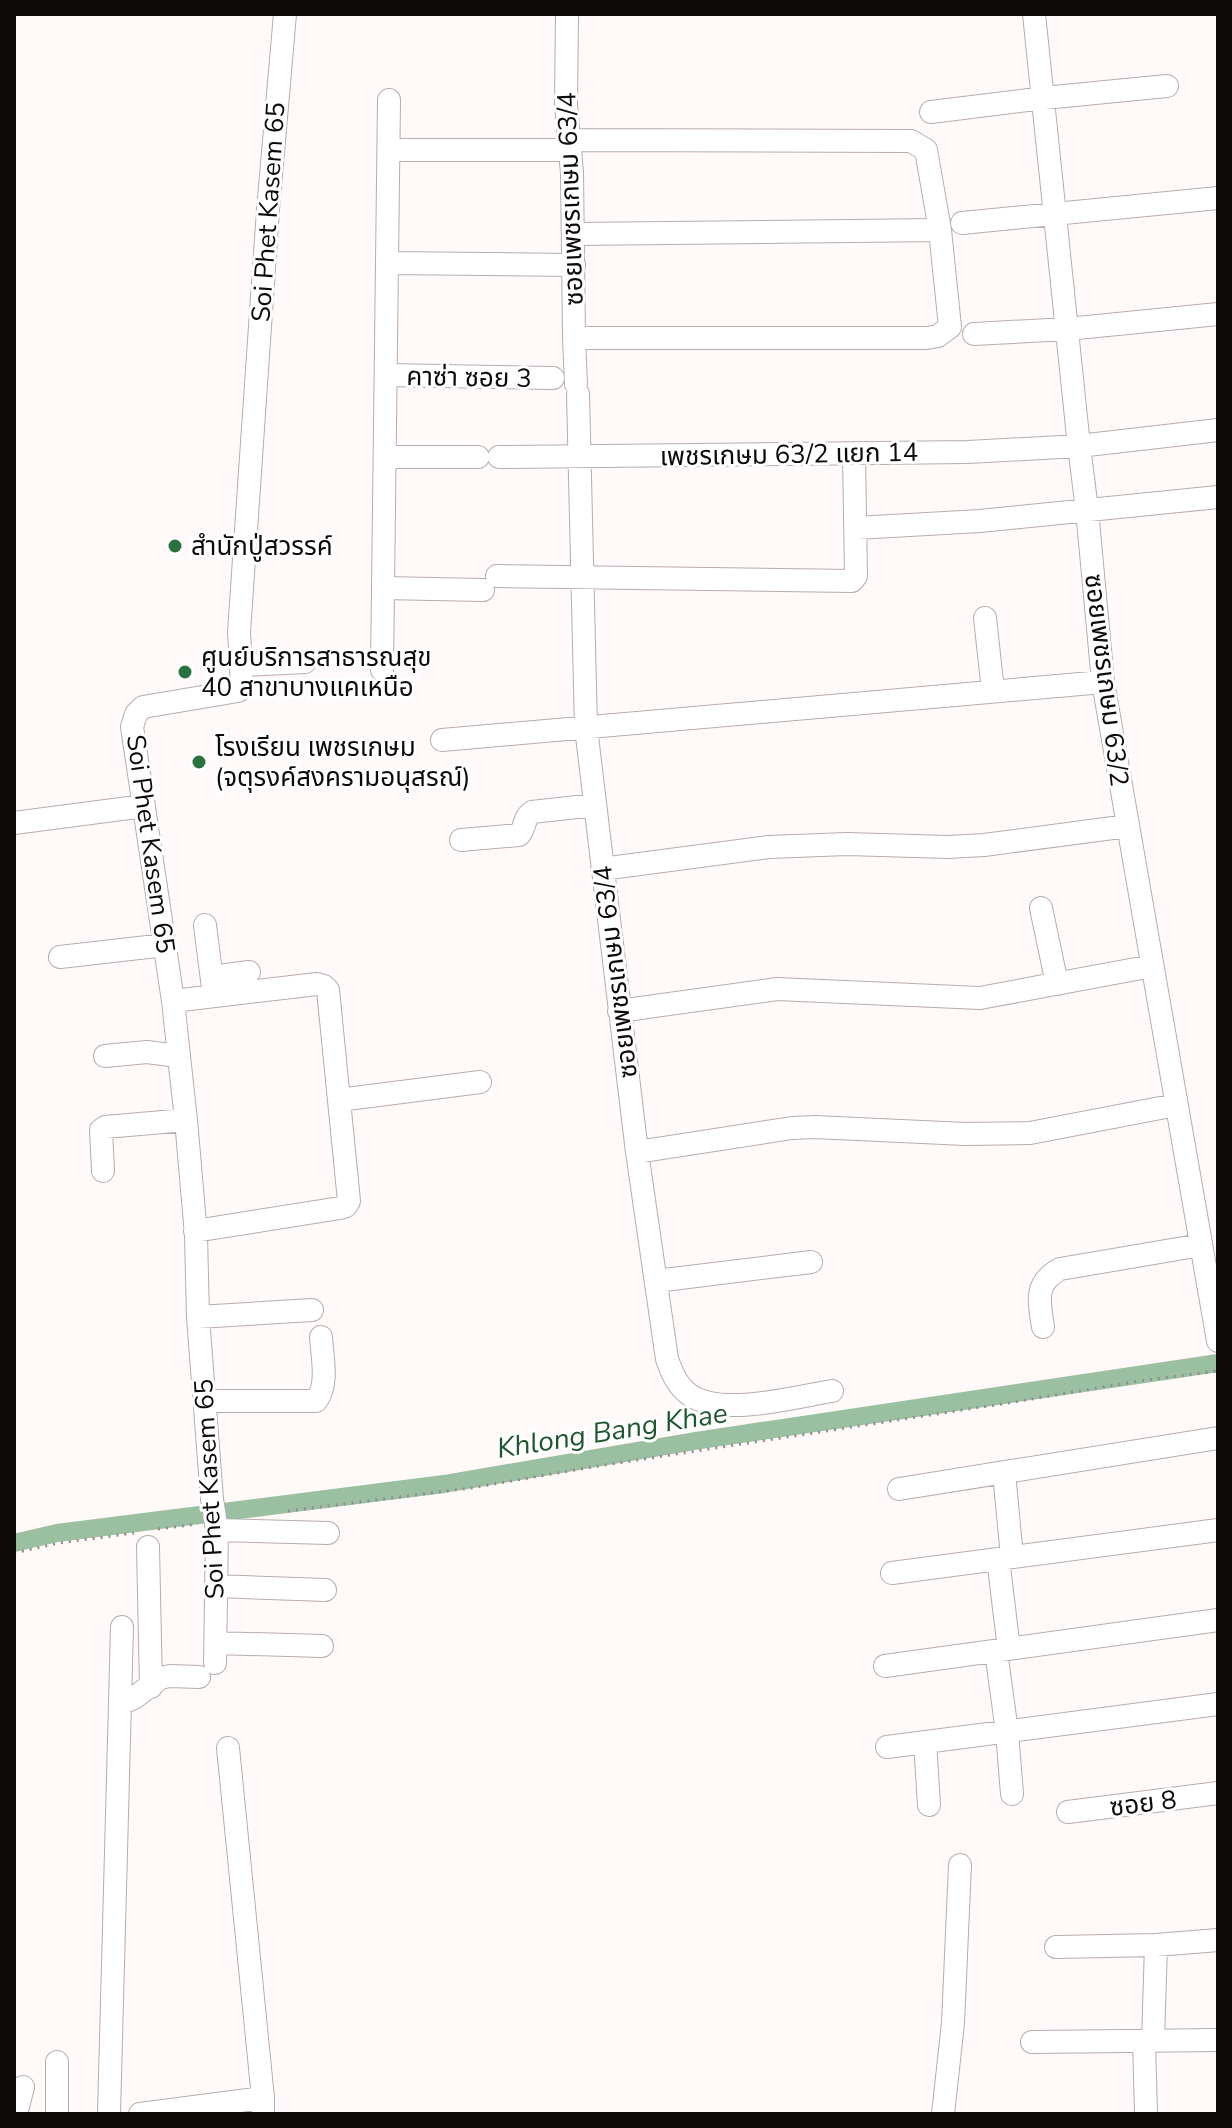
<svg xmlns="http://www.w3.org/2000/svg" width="1232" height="2128" viewBox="0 0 1232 2128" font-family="'Nunito Sans','Noto Sans Thai',sans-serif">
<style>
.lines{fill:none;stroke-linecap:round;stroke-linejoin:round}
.canal{stroke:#9ac0a1;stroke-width:18}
.minor-casing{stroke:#b8acad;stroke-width:24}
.path{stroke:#918c8d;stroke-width:3;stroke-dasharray:2 6;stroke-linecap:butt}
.minor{stroke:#fff;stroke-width:22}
.poi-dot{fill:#2a7340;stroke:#fff;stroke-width:3}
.labels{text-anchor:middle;stroke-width:6;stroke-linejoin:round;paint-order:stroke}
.street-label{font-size:26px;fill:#0e0a0a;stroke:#fff}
.poi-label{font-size:26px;fill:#0e0a0a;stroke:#fff;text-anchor:start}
.water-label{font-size:28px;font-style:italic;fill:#1e572f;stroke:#fff}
</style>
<rect width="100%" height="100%" fill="#fff9fa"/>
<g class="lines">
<path class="canal" d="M14 1543 57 1533 444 1484 695 1441 1218 1363"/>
<defs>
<path id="minor" d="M567 14 566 105 572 173 574 338 576 384
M1034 14 1079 446 1087 510 1103 682 1218 1341
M931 112 1044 98 1167 86
M569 140 911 141 926 150 940 230 950 327 938 336 927 338H574
M389 150H570
M962 223 1218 198
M573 234 940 230
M387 263 574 265
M974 334 1067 329 1218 314
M386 375 553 378
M578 394 586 728 637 1152 667 1359C672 1373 677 1386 690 1395 722 1417 795 1397 832 1391
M385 457H478
M499 457 968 452 1079 446 1218 430
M856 528 980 521 1218 497
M497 576 852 581 856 576 854 455
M383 588 483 590
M985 618 993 691
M241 665 305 662
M382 670 389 100
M442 740 1103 682
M14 823 144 806
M461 840 519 835C526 827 523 818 532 812L595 805
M602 869 769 847 847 844 948 847 984 845 1128 826
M1041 908 1057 984
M205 925 214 996
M60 957 165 945
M212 977 249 972
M173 1001 317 984 324 986 328 990 349 1201 346 1206 340 1208 195 1231
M619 1011 777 989 980 998 1152 966
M105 1056 147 1052 170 1055 178 1053
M339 1100 480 1082
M637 1152 792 1128 815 1127 965 1134 1030 1133 1176 1105
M103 1171 101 1130 105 1127 186 1120
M656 1281 811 1262
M198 1317 312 1310
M1043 1327C1039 1301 1034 1283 1060 1269L1201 1245
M205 1401H316C329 1385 322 1356 321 1337
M1004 1473 1012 1557
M899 1489 1218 1438
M217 1530 328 1533
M148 1547 151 1687
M998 1559 1009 1649
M892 1573 1218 1530
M216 1586 325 1590
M216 1643 322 1646
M996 1651 1007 1732 1012 1794
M215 1663 217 1530 212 1499 198 1317 196 1235 186 1120 173 1001 132 727 136 714 143 707 238 691 242 685 239 632 268 210 285 14
M885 1666 1218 1620
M120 1704 134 1698 160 1678 170 1676 199 1677
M925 1742 929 1805
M887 1747 1218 1704
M228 1748 263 2098V2114
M1068 1812 1218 1793
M1056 1947 1156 1945 1218 1940
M1144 2041 1146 2114
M1153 2041 1156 1945
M1032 2042 1218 2040
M57 2062V2114
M16 2114 23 2087
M109 2114 122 1627
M140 2114 263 2098
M943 2114 953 2023 960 1865"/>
</defs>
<use href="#minor" class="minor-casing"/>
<path class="path" d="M288 1511 471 1488 592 1467 1008 1403 1139 1381 1218 1371
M158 1529 198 1524
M14 1553 59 1543 134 1533"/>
<use href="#minor" class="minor"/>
</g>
<g class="poi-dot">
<circle cx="175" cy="546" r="8"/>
<circle cx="185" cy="672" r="8"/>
<circle cx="199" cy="762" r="8"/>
</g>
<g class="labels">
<g class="street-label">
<text transform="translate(570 199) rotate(-92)" y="9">ซอยเพชรเกษม 63/4</text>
<text transform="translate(268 212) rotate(-86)" y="9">Soi Phet Kasem 65</text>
<text transform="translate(469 377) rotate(1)" y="9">คาซ่า ซอย 3</text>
<text transform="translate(789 454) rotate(-1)" y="9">เพชรเกษม 63/2 แยก 14</text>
<text transform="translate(1107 680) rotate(83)" y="9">ซอยเพชรเกษม 63/2</text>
<text transform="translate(151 844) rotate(82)" y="9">Soi Phet Kasem 65</text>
<text transform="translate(615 972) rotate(-97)" y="9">ซอยเพชรเกษม 63/4</text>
<text transform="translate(209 1489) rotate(-93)" y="9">Soi Phet Kasem 65</text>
<text transform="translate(1143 1803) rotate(-7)" y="9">ซอย 8</text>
</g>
<g class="poi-label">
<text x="191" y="555">สำนักปู่สวรรค์</text>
<text x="201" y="666">ศูนย์บริการสาธารณสุข<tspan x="201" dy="30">40 สาขาบางแคเหนือ</tspan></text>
<text x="215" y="756">โรงเรียน เพชรเกษม<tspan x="215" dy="30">(จตุรงค์สงครามอนุสรณ์)</tspan></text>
</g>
<g class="water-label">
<text transform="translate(612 1430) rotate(-9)" y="10">Khlong Bang Khae</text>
</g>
</g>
<rect width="1232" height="2128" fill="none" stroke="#0e0a0a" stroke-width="32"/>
</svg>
